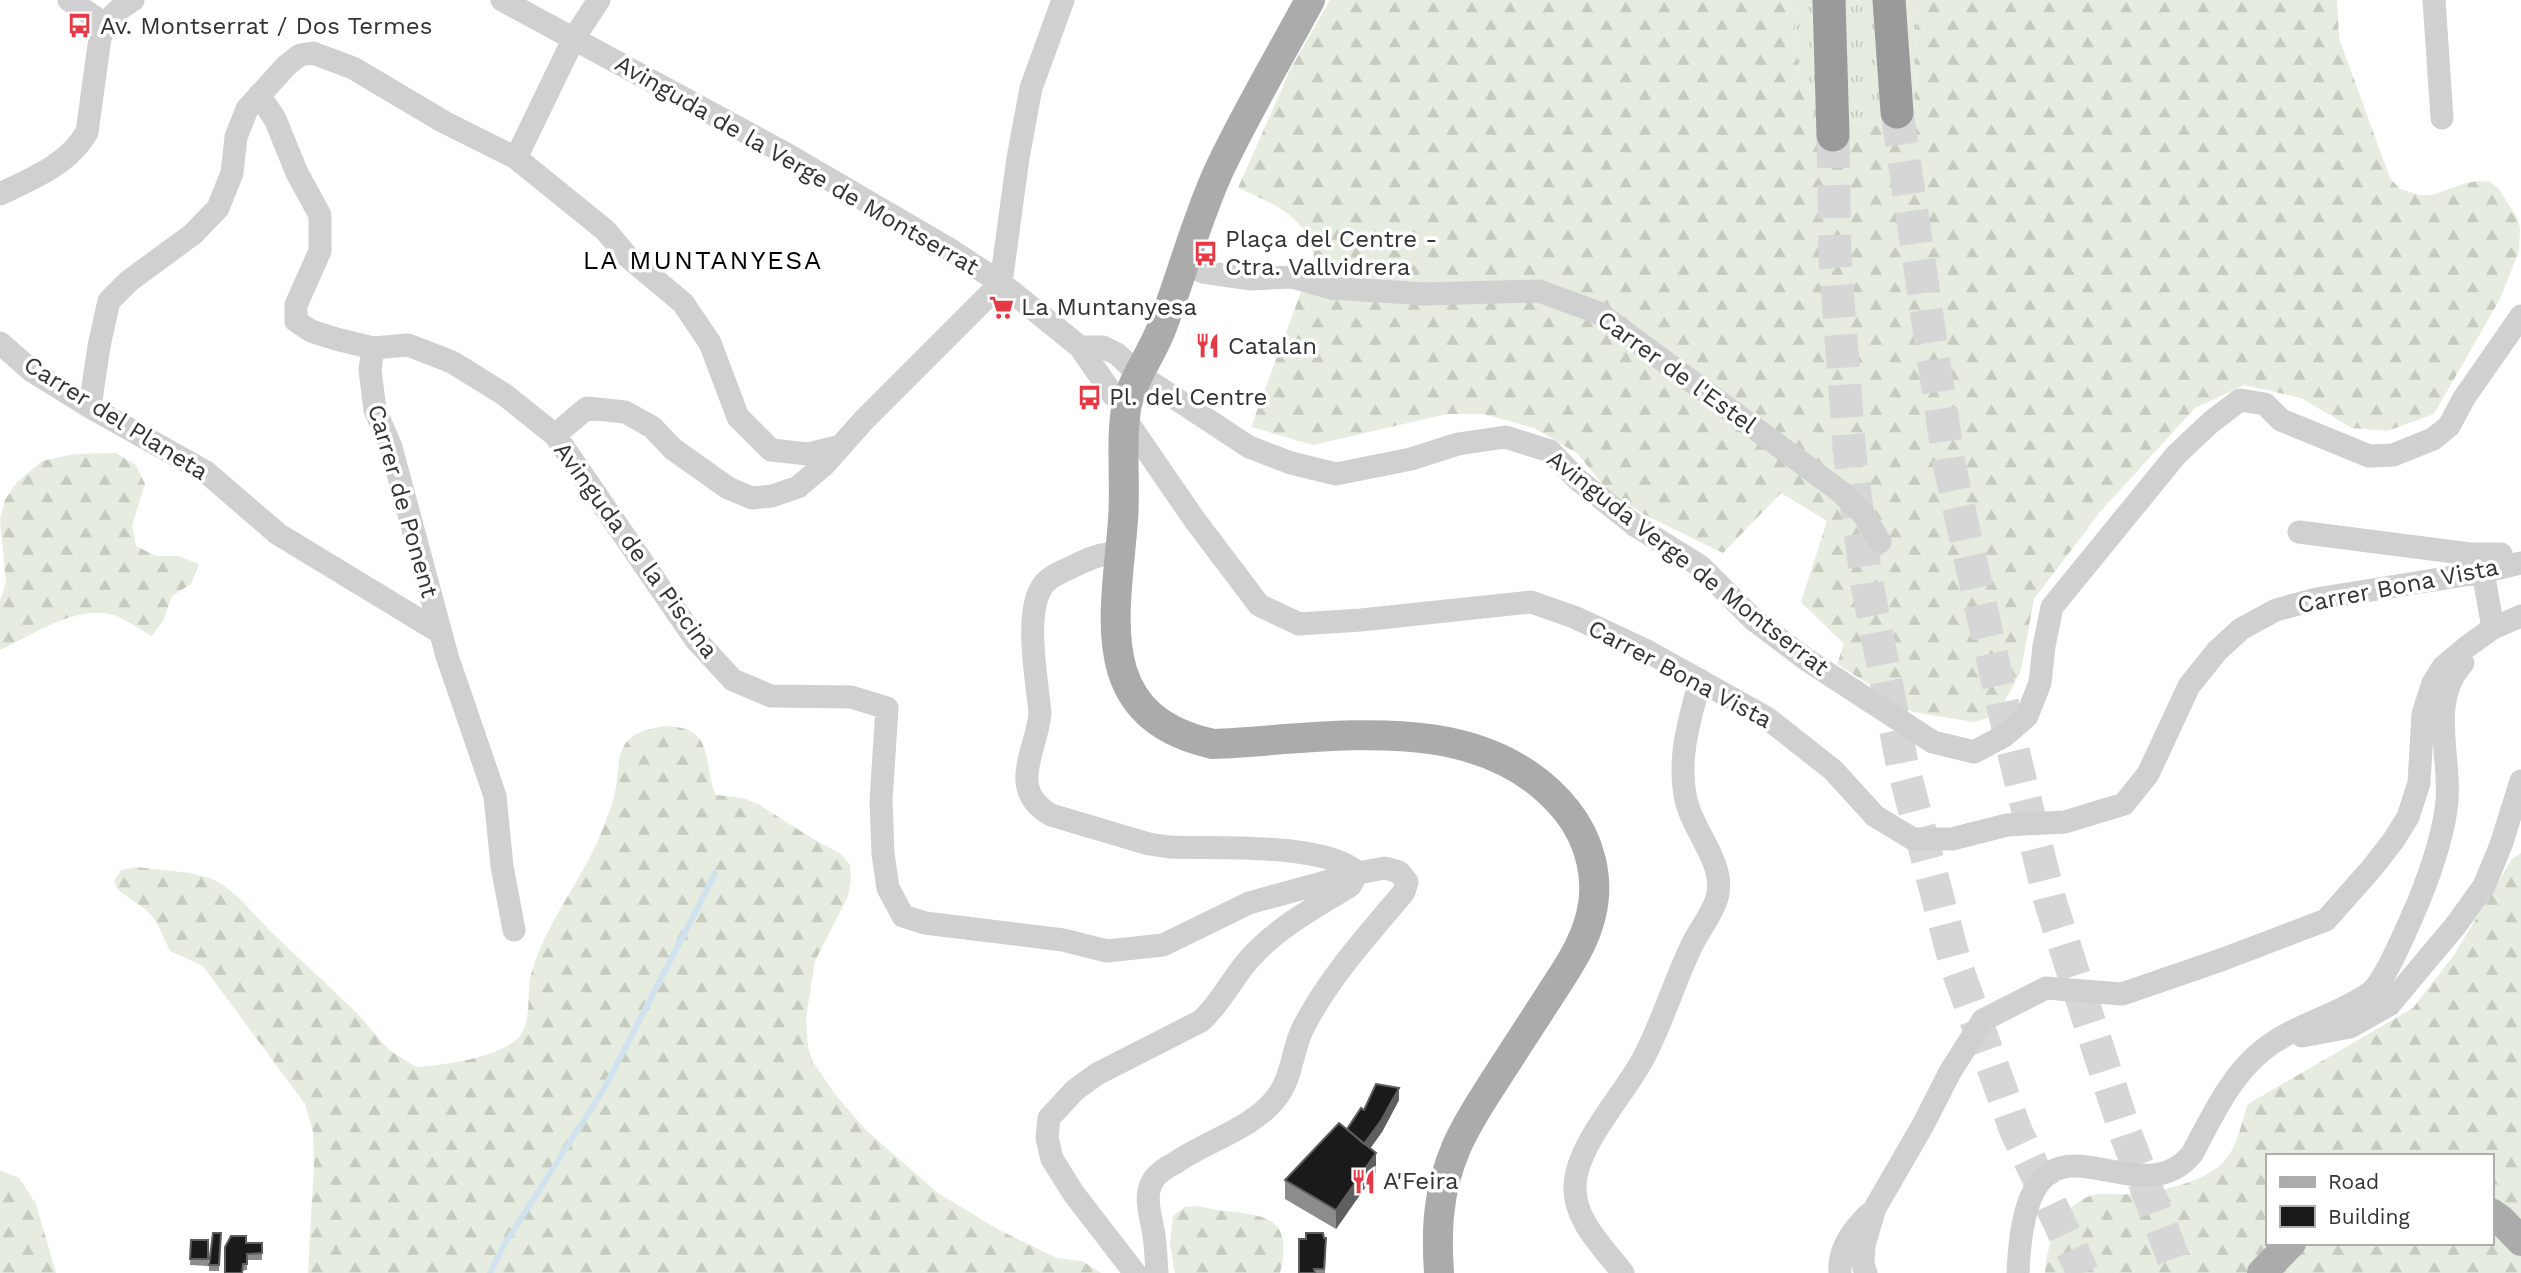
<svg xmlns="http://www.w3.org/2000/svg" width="2521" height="1273" viewBox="0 0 2521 1273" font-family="'Work Sans',sans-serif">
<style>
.grass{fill:url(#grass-tufts)}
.forest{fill:url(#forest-firs);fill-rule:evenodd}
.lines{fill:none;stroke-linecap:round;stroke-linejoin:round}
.stream{stroke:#cfe2ee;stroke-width:6}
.highway-tunnel{stroke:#d6d6d6;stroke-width:33;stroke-dasharray:33 17;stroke-linecap:butt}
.minor{stroke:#d0d0d0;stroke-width:23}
.major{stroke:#ababab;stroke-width:30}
.highway{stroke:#9a9a9a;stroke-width:33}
.wall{fill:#8c8c8c}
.shaded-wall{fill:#5f5f5f}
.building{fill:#1a1a1a;stroke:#5f5f5f;stroke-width:2}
.labels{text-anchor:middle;stroke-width:7;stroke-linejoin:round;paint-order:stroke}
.poi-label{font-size:24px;fill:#333;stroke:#fff;text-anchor:start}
.street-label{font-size:24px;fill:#333;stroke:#fff}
.neighbourhood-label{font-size:26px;letter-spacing:2px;fill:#000;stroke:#fff}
</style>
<defs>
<pattern id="grass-tufts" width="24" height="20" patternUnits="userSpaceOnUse" patternTransform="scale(1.75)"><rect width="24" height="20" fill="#e6ecdf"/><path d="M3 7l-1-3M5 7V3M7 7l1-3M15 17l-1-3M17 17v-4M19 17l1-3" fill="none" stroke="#c6cbc0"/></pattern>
<pattern id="forest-firs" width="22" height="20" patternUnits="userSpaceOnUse" patternTransform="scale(1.75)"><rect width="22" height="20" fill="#e6ecdf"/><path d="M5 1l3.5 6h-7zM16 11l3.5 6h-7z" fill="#c6cbc0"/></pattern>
</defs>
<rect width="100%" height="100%" fill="#fff"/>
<path class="grass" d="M1791 0H1917L1915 105 1907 125 1885 129 1865 121 1843 122 1823 128 1809 111 1801 91Z"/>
<path class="forest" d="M1330 0H1791L1801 91 1809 111 1823 128 1843 122 1865 121 1885 129 1907 125 1915 105 1917 0H2337L2339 38 2390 178 2400 189 2420 195H2432L2466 183 2479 181 2490 182 2499 189 2516 216 2520 228 2519 251 2500 299 2434 414 2387 431 2352 428 2301 398 2244 385 2195 408 2100 512 2034 599 2021 670 1998 715 1974 722 1913 712 1837 664 1844 644 1801 602 1827 521 1781 493 1723 553 1643 514 1607 490 1578 454 1534 428 1483 414H1447L1313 445 1251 427 1314 257C1306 214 1273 204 1238 188L1290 70Z
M116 453 136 465 145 484 132 525 136 546 156 556H178L199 564 191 584 172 596 164 619 152 636C140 630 125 618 113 615 77 604 32 635 0 650V601L6 582 0 520 5 500 17 482 42 461 74 454Z
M663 726C718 726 701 763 716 795L743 798 758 804 813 839 841 854 850 865 851 880 848 896 815 961 806 1018 808 1048 813 1062 837 1097 867 1131 938 1193 999 1230 1057 1258 1082 1261 1101 1273H308L314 1163 313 1132 305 1104 203 966 170 951 156 921 145 909 118 890 114 881 121 870 136 867 190 873 210 878 223 885 238 897 271 932 357 1013 389 1050 416 1067C444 1065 497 1058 518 1038 534 1021 525 991 532 971 548 917 591 869 607 817 611 807 615 796 616 786 619 773 617 756 625 744 633 732 649 729 663 726Z
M2521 853V1273H2045C2046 1244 2062 1203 2093 1195 2106 1192 2119 1195 2131 1194 2161 1191 2194 1185 2218 1167 2236 1154 2241 1124 2248 1104L2413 1008 2454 955 2512 859ZM2267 1156H2491V1243H2267Z
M0 1170 19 1178 36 1204 56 1273H0Z
M1199 1206C1243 1219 1298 1201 1280 1273H1175L1170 1244 1173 1216 1185 1207Z"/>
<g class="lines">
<path class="stream" d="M490 1273 504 1245 605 1087 715 874"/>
<path class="highway-tunnel" d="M1897 112 1949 464 2012 746 2050 901 2126 1135 2179 1273
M1833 135 1835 259 1850 457 1867 584 1902 763 1955 963 2016 1131 2083 1273"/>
<path class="minor" d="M69 0 105 24
M502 0 781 151 949 249 1001 283 1080 347 1113 395 1128 403
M2434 0 2442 118
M259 95 275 119 297 173 320 215V251L296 305V321L311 331 336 339 373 348 408 345 452 362 505 395 555 435 696 640 733 680 771 696 851 697 887 708 881 801 883 854 888 888 903 916 925 923 1063 940 1107 951 1163 945 1249 903 1358 873 1385 868 1399 872 1407 882 1404 892C1368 935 1329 977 1303 1028 1292 1050 1292 1078 1277 1097 1253 1129 1206 1141 1175 1163 1167 1167 1159 1172 1154 1179 1142 1196 1152 1218 1154 1236 1156 1248 1156 1261 1157 1273
M516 158 574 38 599 0
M0 194C32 179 69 164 87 132L100 38C107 19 116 10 133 0
M1185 264 1203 272 1251 279 1292 277 1331 288 1425 294 1539 291 1599 313 1841 492 1864 515 1880 542
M0 343 32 371 90 407 206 472 278 534 441 633
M1080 347H1103L1117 354 1140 375 1249 447 1291 463 1336 474 1411 459 1458 444 1505 437 1550 451 1577 479 1636 526 1700 566 1754 620 1807 660 1933 742 1974 752 2004 736 2027 716 2040 683 2044 646 2052 607 2176 455 2211 422 2240 400 2265 404 2281 420 2369 456 2393 455 2433 439 2449 426 2464 398 2521 316
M373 348 370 370 375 410 391 447 447 656 495 796 502 866 514 930
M90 407 99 346 109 301 129 281 193 234 218 208 232 173 236 137 247 109 287 65 300 55 313 53 353 68 444 122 516 158 605 230 628 257 683 303 710 343 738 417 771 450 808 454 841 446
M1126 420 1194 519 1259 605 1299 624 1361 620 1531 602 1574 617 1647 651 1767 718 1833 770 1875 816 1913 839H1952L2007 825 2065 822 2124 804 2148 774 2189 686 2217 651 2241 629 2276 610 2316 599 2483 572 2521 563
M555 435 587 408 625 412 652 427 673 449 728 488 752 498 772 496 798 487 824 465 864 420 1001 283 1018 158 1031 88 1063 0
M2299 532 2470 554H2501
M1119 553C1101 553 1088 559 1072 567 1063 571 1050 576 1044 584 1023 610 1037 679 1040 713 1037 751 1006 789 1051 815L1149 844 1169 847C1216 849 1325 842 1358 873
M2483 572 2493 628
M2302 1036 2350 1027 2389 1005 2456 925 2484 886 2501 845 2521 781
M1135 1273 1074 1194 1052 1159 1047 1138 1049 1118 1075 1090 1097 1074 1201 1021C1222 1002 1233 976 1252 956 1280 926 1315 907 1350 886L1354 879
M1623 1273C1604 1248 1574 1221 1575 1187 1575 1146 1625 1094 1644 1057 1663 1021 1674 982 1692 945 1699 930 1712 915 1717 898 1727 863 1691 831 1685 795 1678 755 1690 719 1700 680
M1840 1273C1838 1250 1852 1231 1868 1215
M1866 1273 1863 1265 1864 1245 1875 1208 1923 1125 1950 1072 1983 1020 2046 988 2122 994 2221 960 2326 920 2372 868 2393 841 2408 817 2419 783 2423 714 2433 683 2443 667 2468 646 2493 628 2521 616
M2018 1273C2026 1076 2132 1226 2192 1154 2212 1117 2230 1076 2263 1050 2295 1024 2338 1016 2371 992 2386 980 2409 923 2418 903 2431 871 2444 835 2447 801 2451 756 2428 700 2463 663"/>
<path class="major" d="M1310 0C1280 56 1247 111 1220 168 1197 217 1182 275 1162 327 1153 352 1133 378 1127 404 1120 437 1126 484 1123 520 1116 614 1089 717 1213 744 1330 739 1483 706 1567 811 1590 840 1600 879 1591 915 1584 945 1566 970 1550 995 1532 1023 1514 1051 1495 1080 1481 1102 1466 1124 1456 1148 1438 1190 1436 1229 1439 1273
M2491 1213 2501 1220 2521 1241
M2262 1273 2291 1243"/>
<path class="highway" d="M1829 0 1833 135
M1889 0 1897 112"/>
</g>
<path class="wall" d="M1399 1100 1382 1132 1370 1148 1376 1172 1336 1229 1285 1199V1180L1347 1129 1364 1110Z
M221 1233 219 1271H209V1265Z
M191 1240H208V1266L190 1265Z
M246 1243H262V1260H247V1270L225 1273Z
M1326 1251 1325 1273H1299Z"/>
<path class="shaded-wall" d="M1399 1088V1100L1382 1132 1362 1160V1147Z
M1376 1153V1172L1336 1229V1210Z"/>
<path class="building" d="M1376 1084 1399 1088 1382 1119 1364 1144 1347 1129 1361 1108 1364 1110Z
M1339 1123 1376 1153 1336 1210 1285 1180Z
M213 1233H221L219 1265H209Z
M1306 1233H1323L1324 1238H1326L1324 1269H1314L1315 1273H1299V1239H1306Z
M231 1236H246V1243H262V1253L247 1254V1264H243L242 1273H225V1247Z
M191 1240H208V1259H190Z"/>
<defs>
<symbol id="bus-bare" viewBox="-9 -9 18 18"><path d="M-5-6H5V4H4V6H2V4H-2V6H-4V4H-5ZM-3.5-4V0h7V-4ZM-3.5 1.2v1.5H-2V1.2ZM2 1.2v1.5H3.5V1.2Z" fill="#e63946" stroke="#fff" stroke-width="2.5" paint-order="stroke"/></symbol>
<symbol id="supermarket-bare" viewBox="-9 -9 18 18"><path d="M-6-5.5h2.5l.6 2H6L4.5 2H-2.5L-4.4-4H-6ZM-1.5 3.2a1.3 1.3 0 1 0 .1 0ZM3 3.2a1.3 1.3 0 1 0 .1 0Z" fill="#e63946" stroke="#fff" stroke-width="2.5" paint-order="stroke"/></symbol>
<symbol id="restaurant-bare" viewBox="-9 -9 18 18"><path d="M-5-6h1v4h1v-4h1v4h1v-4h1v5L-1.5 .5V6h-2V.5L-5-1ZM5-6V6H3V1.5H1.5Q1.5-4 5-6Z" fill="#e63946" stroke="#fff" stroke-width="2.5" paint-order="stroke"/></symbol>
</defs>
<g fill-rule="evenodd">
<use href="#bus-bare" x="62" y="8" width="35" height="35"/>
<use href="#bus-bare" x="1188" y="236" width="35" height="35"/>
<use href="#supermarket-bare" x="984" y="290" width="35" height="35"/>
<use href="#restaurant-bare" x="1190" y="328" width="35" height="35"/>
<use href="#bus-bare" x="1072" y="380" width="35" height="35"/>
<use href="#restaurant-bare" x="1346" y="1164" width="35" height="35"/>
</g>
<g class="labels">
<g class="poi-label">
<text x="100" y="34">Av. Montserrat / Dos Termes</text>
<text x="1225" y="247">Plaça del Centre -<tspan x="1225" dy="28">Ctra. Vallvidrera</tspan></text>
<text x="1021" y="315">La Muntanyesa</text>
<text x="1228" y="354">Catalan</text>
<text x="1109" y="405">Pl. del Centre</text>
<text x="1383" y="1189">A'Feira</text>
</g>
<g class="street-label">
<text transform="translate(797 165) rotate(30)" y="8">Avinguda de la Verge de Montserrat</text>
<text transform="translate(1677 372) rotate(36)" y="8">Carrer de l'Estel</text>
<text transform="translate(116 418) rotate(32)" y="8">Carrer del Planeta</text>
<text transform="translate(403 501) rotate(74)" y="8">Carrer de Ponent</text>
<text transform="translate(636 550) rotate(54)" y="8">Avinguda de la Piscina</text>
<text transform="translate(1688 563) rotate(38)" y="8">Avinguda Verge de Montserrat</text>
<text transform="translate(2398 586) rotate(-11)" y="8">Carrer Bona Vista</text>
<text transform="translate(1680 674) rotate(28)" y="8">Carrer Bona Vista</text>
</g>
<g class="neighbourhood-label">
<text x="703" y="269">LA MUNTANYESA</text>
</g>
</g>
<rect x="2266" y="1154" width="228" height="91" fill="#ffffff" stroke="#adadad" stroke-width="2"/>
<rect x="2280" y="1177" width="35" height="10" fill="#ababab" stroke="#adadad" stroke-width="2"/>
<text x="2328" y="1189" font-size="21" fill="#333333">Road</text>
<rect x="2280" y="1206" width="35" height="21" fill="#1a1a1a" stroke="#adadad" stroke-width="2"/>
<text x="2328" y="1224" font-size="21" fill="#333333">Building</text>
</svg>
